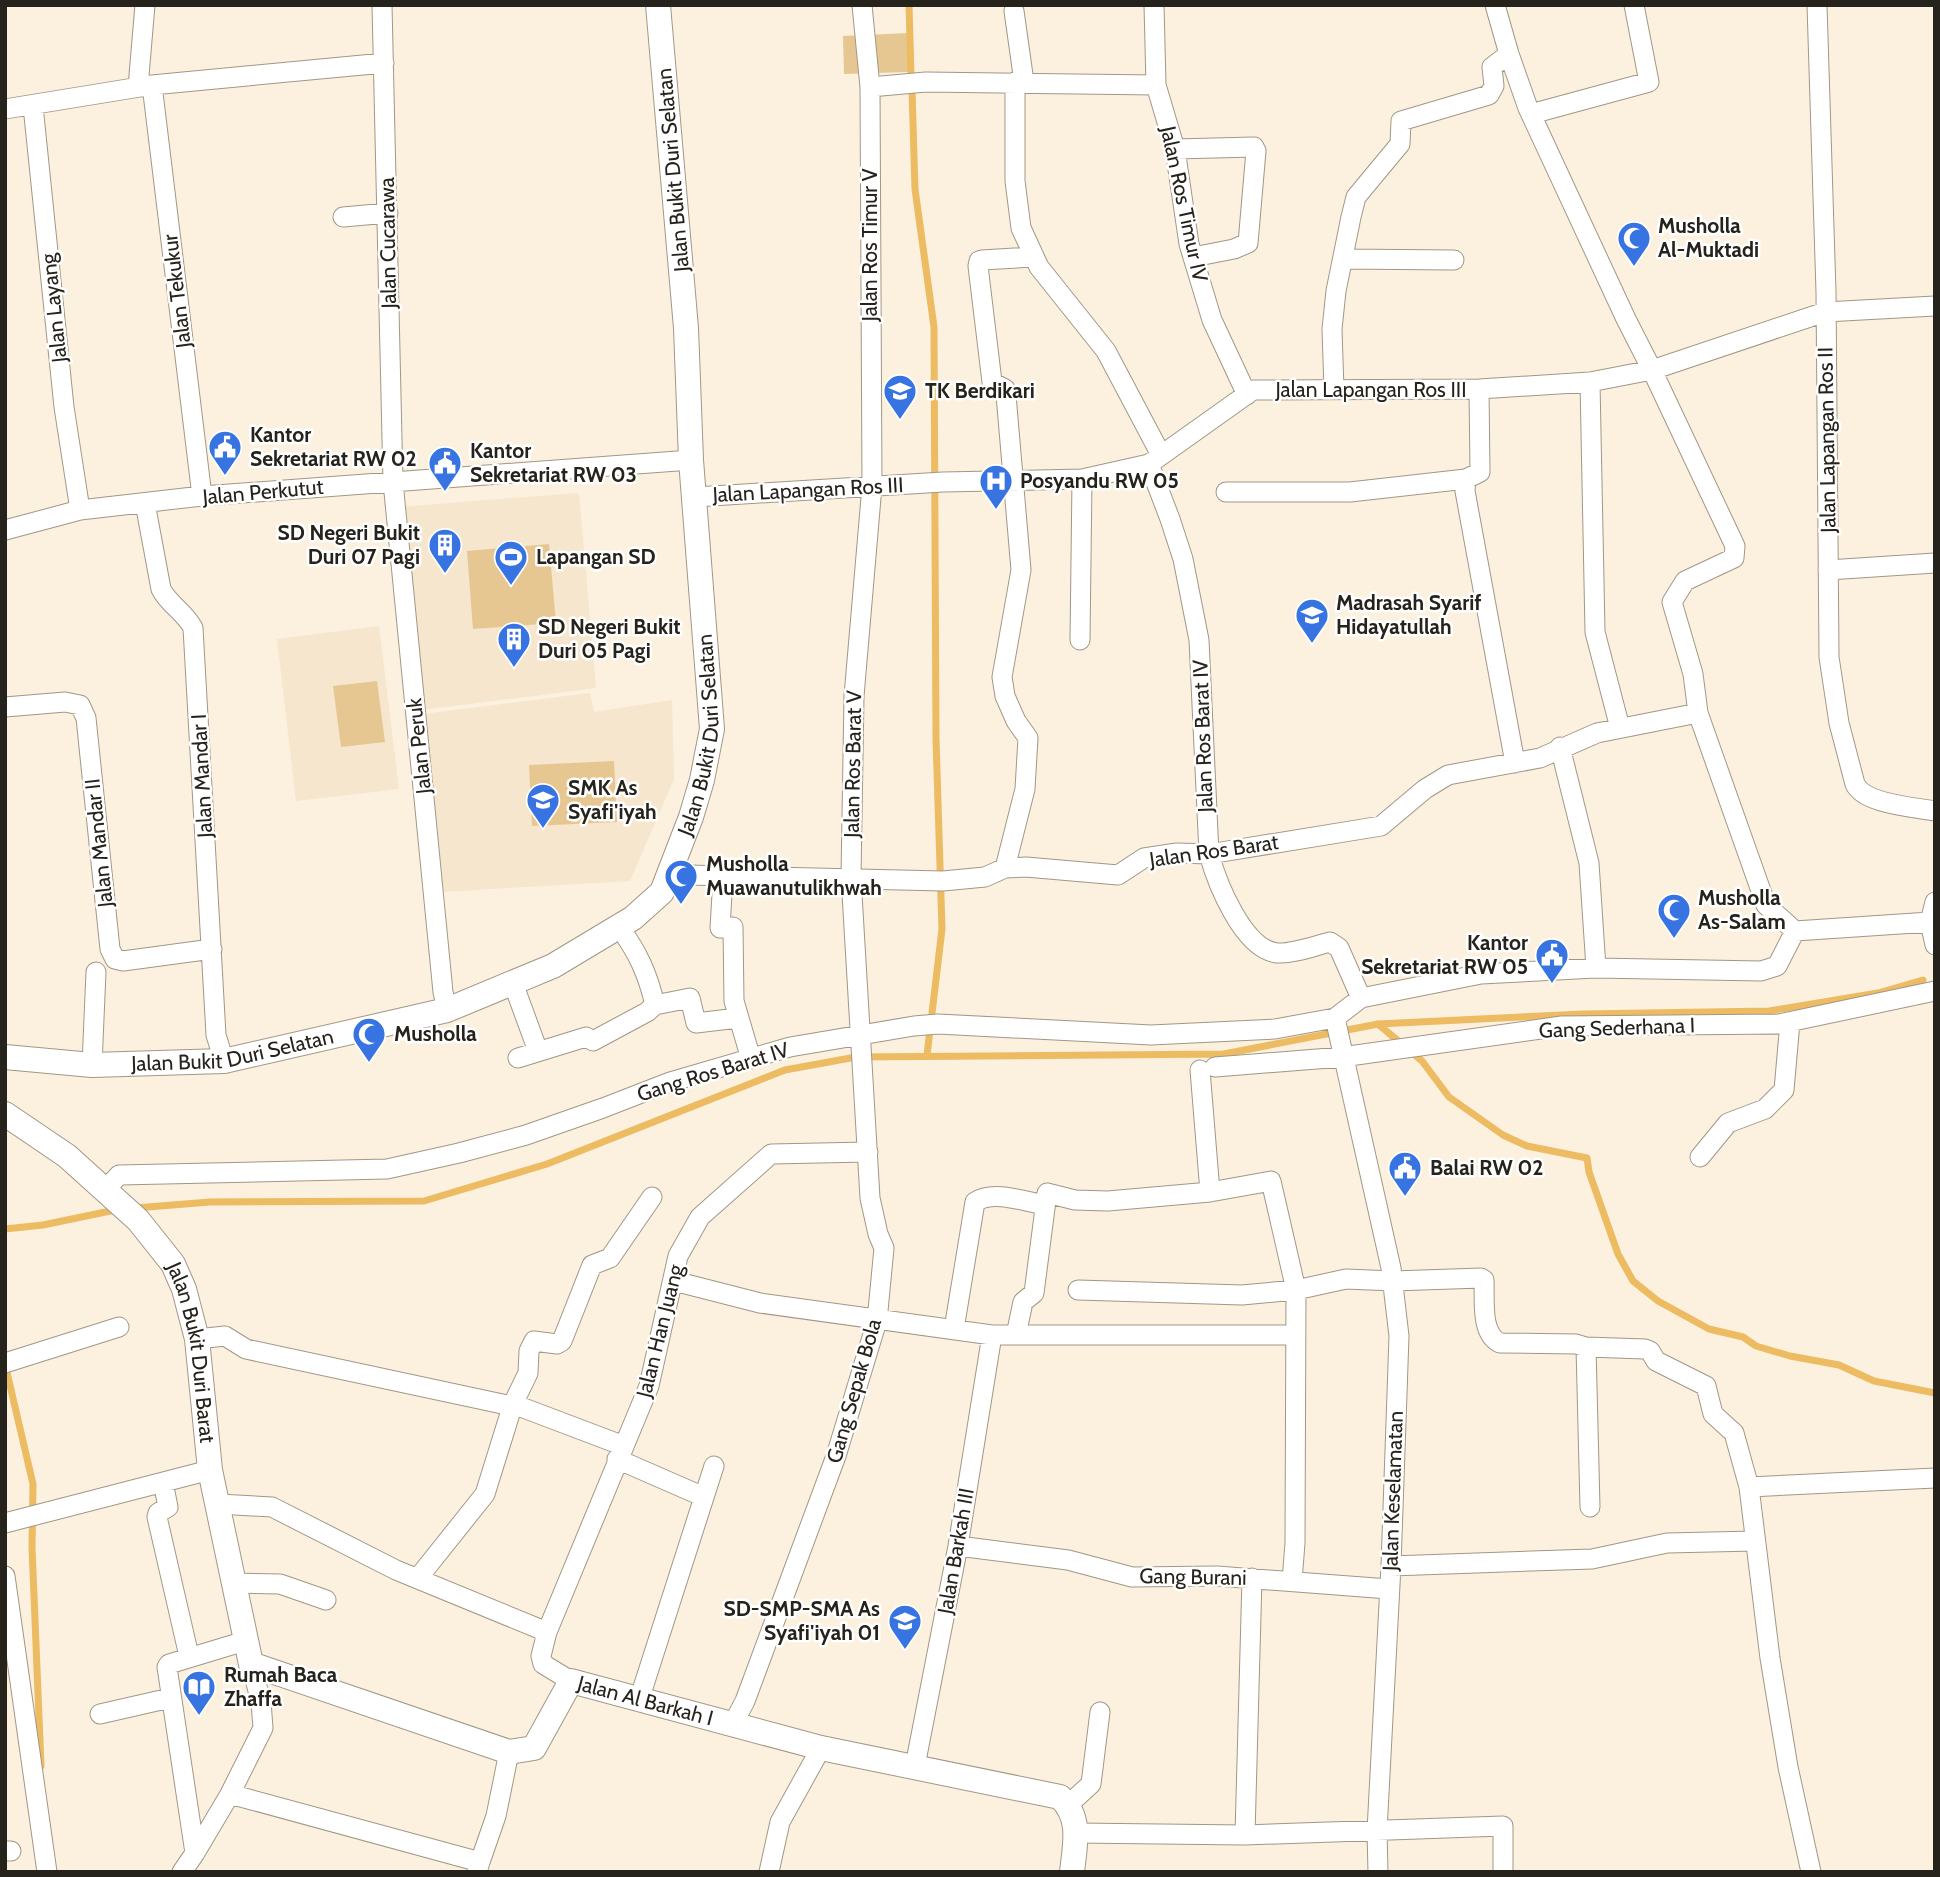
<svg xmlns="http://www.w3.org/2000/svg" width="1940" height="1877" viewBox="0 0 1940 1877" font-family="Cabin,sans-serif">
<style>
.built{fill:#f5e6cd}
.green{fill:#e6c792}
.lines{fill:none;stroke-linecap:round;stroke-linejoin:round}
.stream{stroke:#ecbb62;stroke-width:7}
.minor-casing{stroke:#a19787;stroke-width:21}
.tertiary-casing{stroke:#a19787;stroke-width:26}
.minor{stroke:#fff;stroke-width:19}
.tertiary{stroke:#fff;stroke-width:24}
.labels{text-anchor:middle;stroke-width:5;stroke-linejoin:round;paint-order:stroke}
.street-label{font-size:21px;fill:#26221c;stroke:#fff}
.poi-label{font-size:21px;font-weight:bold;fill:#26221c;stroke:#fff;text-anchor:start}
</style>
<rect width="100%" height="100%" fill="#fbf1de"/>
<path class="built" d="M579 493 596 688 422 710 399 507Z
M379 626 399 789 296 801 277 639Z
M590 693 594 712 672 700 674 779 630 881 441 892 423 714Z"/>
<path class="green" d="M908 33V72L844 74 843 36Z
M549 544 556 623 473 629 467 551Z
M377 681 385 742 341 747 333 686Z
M614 761 617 822 532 826 529 765Z"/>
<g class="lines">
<path class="stream" d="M909 5 911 75
M912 90 915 189 934 327 936 739 942 929 927 1055
M1378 1024 1422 1061 1449 1097 1503 1135 1527 1146 1587 1158 1589 1172 1618 1254 1633 1281 1658 1301 1709 1329 1743 1337 1756 1346 1790 1356 1839 1365 1874 1381 1935 1393
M135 1208 210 1202 424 1201 547 1164 785 1070 856 1057 1224 1054 1378 1024 1583 1014 1769 1011 1878 993 1923 980
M5 1229 43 1225 120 1209
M5 1364 33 1484 32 1547 41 1766"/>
<defs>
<path id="minor" d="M382 5 393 482 443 992 447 1010
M1154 5 1156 85 1175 149 1189 244 1212 320 1247 395
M1495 5 1509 54 1528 108 1626 319 1652 370 1735 546 1734 558 1685 581 1672 602 1693 674 1698 713 1766 905 1795 931
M1817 5 1826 292 1829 657 1839 723 1855 784C1864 804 1914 807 1935 811
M1014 11 1024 82
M1015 82V181L1021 228 1039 267 1106 351 1161 455
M152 85 202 496
M138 87 145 5
M870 87 926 82 1156 85
M33 106 64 407 80 510
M5 109 152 85 384 63
M1531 114 1649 82 1634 5
M1175 149 1254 147 1256 151 1248 243 1234 249 1193 257
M343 217 388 213
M1344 259 1454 260
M1590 382 1595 632 1620 728
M1479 389 1480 472 1466 479 1465 491 1515 763
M1334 390 1332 329 1336 291 1351 217 1356 197 1400 144 1401 121 1489 95 1494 86 1492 67 1509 54
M1149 464 1170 519 1183 559 1199 640 1209 854C1217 883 1243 949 1277 953 1293 954 1314 946 1330 942L1339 948 1361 998
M1226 492H1350L1466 479
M695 497 943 482 1082 479 1149 464 1253 390 1479 389 1590 382 1652 370 1825 312 1935 306
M145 503 161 589C169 605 185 612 193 628L216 1035 224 1061
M5 530 80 510 202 496 691 460
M1828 570 1935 563
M1080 640 1082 479
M5 707 65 702 80 705 86 718 110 949 115 959 123 961 212 949
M1560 747 1589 863 1596 968
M1005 868 1025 789 1028 738 1016 721 1005 696 1002 677 1021 570 1006 395 1005 389 992 382 978 266 979 261 982 260 1033 257
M723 877 720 928 733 927 734 1001 751 1059
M667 881 687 875 943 881 985 877 1005 868 1026 867 1118 875 1144 858 1177 853 1209 854 1381 826 1425 789 1448 775 1540 758 1597 733 1698 713
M1935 902 1930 922 1935 945
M1795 931 1930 922
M513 983 535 1043
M655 1005 690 998 696 1023 738 1018
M1335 1018 1391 1268 1399 1336 1391 1566 1377 1831 1378 1872
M518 1058 586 1037 593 1041 647 1012 655 1005C648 975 638 952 619 927
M92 1065 96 972
M1215 1067 1342 1057 1562 1026 1779 1024 1935 991
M1200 1070 1210 1192
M1700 1157 1728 1123 1765 1109 1784 1090 1790 1022
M105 1190 119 1175 387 1169 459 1153 526 1135 603 1108 670 1082 790 1047 914 1026 938 1024 1151 1035 1275 1029 1335 1018 1361 998 1481 974 1596 968 1761 971 1777 966 1795 931
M674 1281 760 1303 992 1335H1296
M1078 1290 1242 1295 1296 1290 1346 1279 1393 1281 1481 1278 1484 1280C1485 1299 1480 1334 1500 1343L1576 1344 1586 1347 1590 1507
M954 1329 975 1202C993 1190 1023 1201 1044 1205
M1016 1335 1023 1302 1034 1293 1047 1193 1075 1200 1108 1201 1210 1192 1271 1181 1296 1290 1295 1543 1292 1581
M197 1339 225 1336 246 1349 507 1405 513 1404 624 1446
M1586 1347 1645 1349 1650 1351 1656 1361 1706 1386 1713 1414 1734 1433 1749 1487 1770 1658 1788 1767 1811 1872
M5 1363 119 1327
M617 1459 704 1497
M163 1482 168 1507 158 1513 157 1517 189 1656
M1749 1487 1935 1478
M218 1504 272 1507 396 1570 547 1632
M5 1523 210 1470
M958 1546 1068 1560 1132 1577 1217 1576 1389 1589
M1391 1566 1592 1559 1667 1543 1755 1541
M5 1576 47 1872
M418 1578 485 1494 513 1404 528 1373 529 1351 534 1341 557 1344 562 1341 592 1265 610 1258 652 1197
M233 1583 280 1584 326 1600
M571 1681 543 1664 541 1656 547 1632 649 1386 678 1256 700 1217 771 1154 868 1152
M639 1700 714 1466
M100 1714 170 1698
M733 1724 745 1701 836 1456 877 1321 884 1248 878 1234 870 1198 851 877 854 696 872 486 870 87 862 5
M915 1766 958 1546 992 1335
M230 1794 480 1862 477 1872
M1068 1805 1091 1784 1100 1712
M1076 1833 1245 1835 1503 1826V1872
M1245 1835 1252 1578
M5 1851H11
M195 1853 167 1667 169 1664 245 1641
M480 1862 496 1816 509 1752
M182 1872 195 1853 230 1794 263 1728 261 1702 251 1664
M769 1872 780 1822 821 1748"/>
<g id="tertiary">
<path id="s1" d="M5 1057 92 1065 224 1061 447 1010 553 966 633 918 662 892 691 817 702 780 712 729 691 460 686 328 658 5"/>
<path id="s2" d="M5 1114 67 1156 138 1220 173 1264 184 1289 197 1339 210 1470 251 1664 509 1752 534 1748 571 1681 821 1748 1060 1797C1082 1818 1075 1844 1072 1872"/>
</g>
</defs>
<use href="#minor" class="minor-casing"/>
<use href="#tertiary" class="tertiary-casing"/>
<use href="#minor" class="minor"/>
<use href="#tertiary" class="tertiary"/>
</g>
<defs>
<symbol id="mosque-pin" viewBox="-11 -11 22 30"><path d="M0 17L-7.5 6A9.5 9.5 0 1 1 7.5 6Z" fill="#3774e2" stroke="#fff"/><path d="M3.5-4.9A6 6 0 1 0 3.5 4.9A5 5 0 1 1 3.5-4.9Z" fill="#fff"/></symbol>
<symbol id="school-pin" viewBox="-11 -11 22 30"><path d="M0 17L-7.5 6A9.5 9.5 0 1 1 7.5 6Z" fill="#3774e2" stroke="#fff"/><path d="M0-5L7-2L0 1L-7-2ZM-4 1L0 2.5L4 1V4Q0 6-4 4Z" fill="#fff"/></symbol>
<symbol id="civic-pin" viewBox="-11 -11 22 30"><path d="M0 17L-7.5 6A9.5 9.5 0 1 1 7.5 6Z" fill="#3774e2" stroke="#fff"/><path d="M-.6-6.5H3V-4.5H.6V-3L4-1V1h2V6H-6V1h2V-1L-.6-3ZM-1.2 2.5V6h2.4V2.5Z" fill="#fff"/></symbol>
<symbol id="hospital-pin" viewBox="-11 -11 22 30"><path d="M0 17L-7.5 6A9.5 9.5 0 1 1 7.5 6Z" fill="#3774e2" stroke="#fff"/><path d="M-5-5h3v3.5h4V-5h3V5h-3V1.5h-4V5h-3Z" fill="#fff"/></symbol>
<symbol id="building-pin" viewBox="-11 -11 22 30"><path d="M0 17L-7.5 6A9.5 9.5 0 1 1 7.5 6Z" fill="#3774e2" stroke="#fff"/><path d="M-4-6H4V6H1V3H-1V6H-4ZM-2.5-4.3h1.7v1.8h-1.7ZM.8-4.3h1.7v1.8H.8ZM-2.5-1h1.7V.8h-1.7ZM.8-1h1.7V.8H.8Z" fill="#fff"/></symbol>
<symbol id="stadium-pin" viewBox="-11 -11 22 30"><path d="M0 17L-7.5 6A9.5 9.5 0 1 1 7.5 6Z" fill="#3774e2" stroke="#fff"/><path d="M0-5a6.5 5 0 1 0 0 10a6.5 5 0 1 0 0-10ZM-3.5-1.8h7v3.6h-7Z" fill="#fff"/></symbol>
<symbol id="library-pin" viewBox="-11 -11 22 30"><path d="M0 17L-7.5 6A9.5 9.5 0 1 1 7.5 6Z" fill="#3774e2" stroke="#fff"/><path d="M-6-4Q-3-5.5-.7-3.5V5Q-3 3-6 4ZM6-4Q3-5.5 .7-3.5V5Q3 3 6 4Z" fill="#fff"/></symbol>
</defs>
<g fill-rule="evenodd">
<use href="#mosque-pin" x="1615" y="219" width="38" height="52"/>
<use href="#school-pin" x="881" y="372" width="38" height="52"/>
<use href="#civic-pin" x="206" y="428" width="38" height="52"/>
<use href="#civic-pin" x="426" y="444" width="38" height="52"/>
<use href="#hospital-pin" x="977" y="462" width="38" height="52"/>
<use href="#building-pin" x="426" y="526" width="38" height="52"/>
<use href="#stadium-pin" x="492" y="538" width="38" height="52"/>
<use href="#school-pin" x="1293" y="596" width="38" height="52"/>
<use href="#building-pin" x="495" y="620" width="38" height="52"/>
<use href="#school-pin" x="524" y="781" width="38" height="52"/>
<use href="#mosque-pin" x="662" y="857" width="38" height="52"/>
<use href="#mosque-pin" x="1655" y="891" width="38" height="52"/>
<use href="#civic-pin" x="1533" y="936" width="38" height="52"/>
<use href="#mosque-pin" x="350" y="1015" width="38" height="52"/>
<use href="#civic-pin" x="1386" y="1149" width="38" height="52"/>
<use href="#school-pin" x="886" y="1602" width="38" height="52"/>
<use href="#library-pin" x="180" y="1668" width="38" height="52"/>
</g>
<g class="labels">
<g class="street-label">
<text transform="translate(673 170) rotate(-95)" y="7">Jalan Bukit Duri Selatan</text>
<text transform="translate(1184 204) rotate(78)" y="7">Jalan Ros Timur IV</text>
<text transform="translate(388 243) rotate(-91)" y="7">Jalan Cucarawa</text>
<text transform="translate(870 245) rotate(-90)" y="7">Jalan Ros Timur V</text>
<text transform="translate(177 291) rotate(-97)" y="7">Jalan Tekukur</text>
<text transform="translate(54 308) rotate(-96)" y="7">Jalan Layang</text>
<text x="1371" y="397">Jalan Lapangan Ros III</text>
<text transform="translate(1827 440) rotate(-91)" y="7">Jalan Lapangan Ros II</text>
<text transform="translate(808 490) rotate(-3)" y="7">Jalan Lapangan Ros III</text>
<text transform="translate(263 492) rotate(-5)" y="7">Jalan Perkutut</text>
<text dy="7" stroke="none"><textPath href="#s1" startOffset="859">Jalan Bukit Duri Selatan</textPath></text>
<text transform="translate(1203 736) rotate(-92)" y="7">Jalan Ros Barat IV</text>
<text transform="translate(419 746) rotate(-96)" y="7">Jalan Peruk</text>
<text transform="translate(853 764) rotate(-89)" y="7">Jalan Ros Barat V</text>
<text transform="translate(202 776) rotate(-93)" y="7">Jalan Mandar I</text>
<text transform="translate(99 843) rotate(-96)" y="7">Jalan Mandar II</text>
<text transform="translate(1214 851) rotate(-8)" y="7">Jalan Ros Barat</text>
<text transform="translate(1617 1028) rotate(-2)" y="7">Gang Sederhana I</text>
<text dy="7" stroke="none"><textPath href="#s1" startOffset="229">Jalan Bukit Duri Selatan</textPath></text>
<text transform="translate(713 1072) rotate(-17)" y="7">Gang Ros Barat IV</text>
<text transform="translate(660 1331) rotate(-76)" y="7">Jalan Han Juang</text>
<text dy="7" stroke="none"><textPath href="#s2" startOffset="318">Jalan Bukit Duri Barat</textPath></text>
<text transform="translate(854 1391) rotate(-74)" y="7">Gang Sepak Bola</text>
<text transform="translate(1393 1491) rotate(-88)" y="7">Jalan Keselamatan</text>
<text transform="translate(956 1551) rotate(-80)" y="7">Jalan Barkah III</text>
<text transform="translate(1193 1577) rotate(1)" y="7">Gang Burani</text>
<text dy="7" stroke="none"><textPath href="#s2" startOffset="1087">Jalan Al Barkah I</textPath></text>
</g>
<g class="poi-label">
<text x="1658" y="233">Musholla<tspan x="1658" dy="24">Al-Muktadi</tspan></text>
<text x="925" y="398">TK Berdikari</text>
<text x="250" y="442">Kantor<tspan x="250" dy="24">Sekretariat RW 02</tspan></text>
<text x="470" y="458">Kantor<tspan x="470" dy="24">Sekretariat RW 03</tspan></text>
<text x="1020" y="488">Posyandu RW 05</text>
<text x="420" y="540" text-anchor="end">SD Negeri Bukit<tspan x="420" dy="24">Duri 07 Pagi</tspan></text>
<text x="536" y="564">Lapangan SD</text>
<text x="1336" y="610">Madrasah Syarif<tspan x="1336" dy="24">Hidayatullah</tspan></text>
<text x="538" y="634">SD Negeri Bukit<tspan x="538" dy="24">Duri 05 Pagi</tspan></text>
<text x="568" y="795">SMK As<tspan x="568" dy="24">Syafi'iyah</tspan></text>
<text x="706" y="871">Musholla<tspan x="706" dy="24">Muawanutulikhwah</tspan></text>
<text x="1698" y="905">Musholla<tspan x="1698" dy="24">As-Salam</tspan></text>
<text x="1528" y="950" text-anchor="end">Kantor<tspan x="1528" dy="24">Sekretariat RW 05</tspan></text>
<text x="394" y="1041">Musholla</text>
<text x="1430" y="1175">Balai RW 02</text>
<text x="880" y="1616" text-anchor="end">SD-SMP-SMA As<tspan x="880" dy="24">Syafi'iyah 01</tspan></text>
<text x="224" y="1682">Rumah Baca<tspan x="224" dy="24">Zhaffa</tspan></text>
</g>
</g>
<rect width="1940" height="1877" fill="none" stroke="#26221c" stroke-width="14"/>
</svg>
